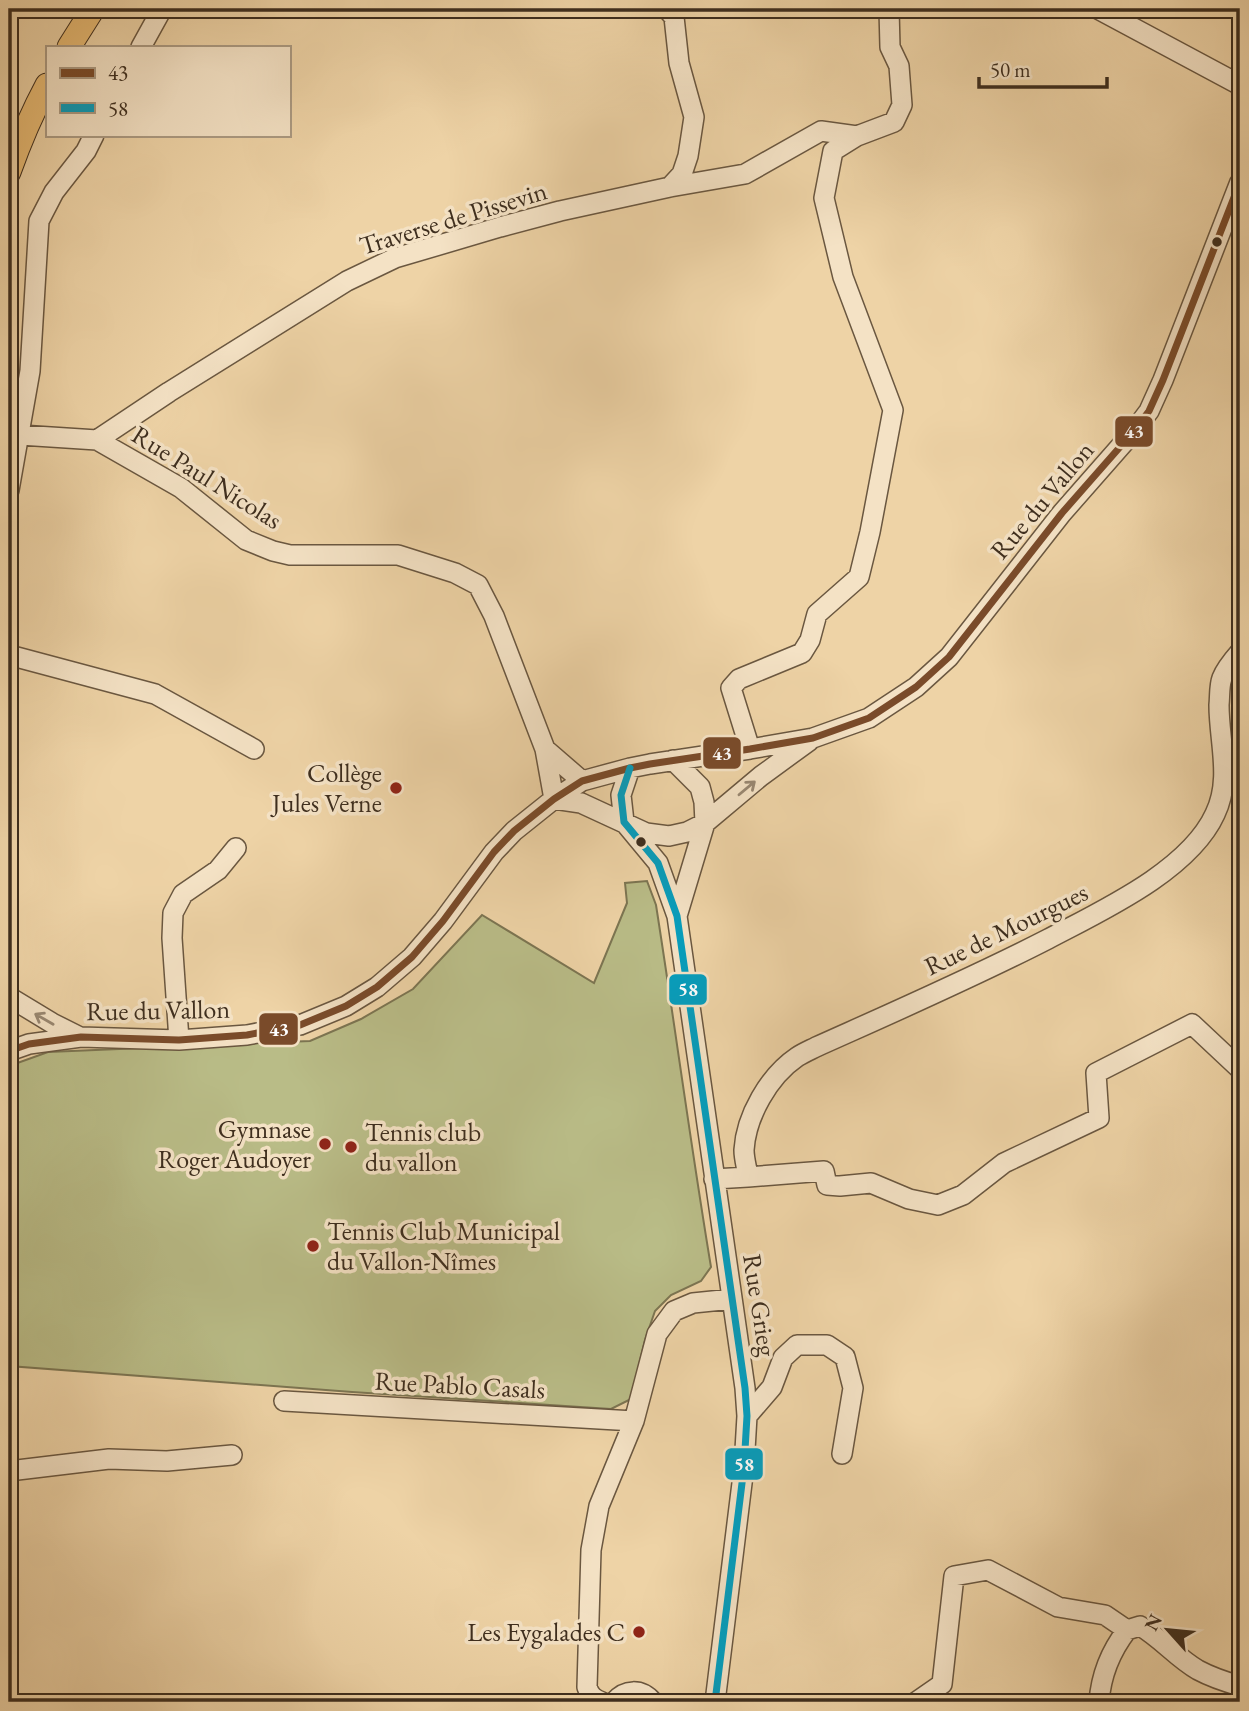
<svg xmlns="http://www.w3.org/2000/svg" width="1249" height="1711" viewBox="0 0 1249 1711" font-family="'EB Garamond',serif">
<style>
.green{fill:#b9bc87;stroke:#7c7552;stroke-width:2}
.lines{fill:none;stroke-linecap:round;stroke-linejoin:round}
.minor-casing{stroke:#6a5740;stroke-width:22}
.major-casing{stroke:#3e2e1e;stroke-width:25}
.minor{stroke:#f4e2c5;stroke-width:19}
.major{stroke:#e7ba73;stroke-width:23}
.bus-1-casing{stroke:#f4e2c5;stroke-width:12}
.bus-2-casing{stroke:#f4e2c5;stroke-width:12}
.bus-1{stroke:#7a4b2a;stroke-width:7}
.bus-2{stroke:#069dbc;stroke-width:7}
.oneway{stroke:#998872}
.bus-dot{fill:#3e2e1e;stroke:#f4e2c5;stroke-width:2.5}
.poi-dot{fill:#8f2418;stroke:#f4e2c5;stroke-width:2.5}
.labels{text-anchor:middle;stroke-width:7;stroke-linejoin:round;paint-order:stroke}
.street-label{font-size:26px;fill:#3e2e1e;stroke:#f4e2c5}
.poi-label{font-size:26px;fill:#3e2e1e;stroke:#f4e2c5;text-anchor:end}
.line-badge{stroke:#f4e2c5;stroke-width:2.5}
.badge-label{font-size:19px;text-anchor:middle;font-weight:bold;fill:#fff}
</style>
<rect width="100%" height="100%" fill="#eed3a6"/>
<filter id="stains"><feTurbulence type="fractalNoise" baseFrequency=".00286" numOctaves="4"/><feColorMatrix values="0 0 0 0 .2 0 0 0 0 .09 0 0 0 0 .02 0 0 0 .5 -.17"/></filter>
<radialGradient id="worn" r=".72"><stop offset=".6" stop-color="#630" stop-opacity="0"/><stop offset="1" stop-color="#630" stop-opacity=".3"/></radialGradient>
<path class="green" d="M647 881 656 905C675 1026 691 1147 711 1267L701 1281 671 1295 655 1311 645 1340 631 1399 611 1409 352 1392 9 1366V1066L48 1052 310 1041 361 1019 413 989 482 915 594 983 627 903 625 883Z"/>
<g class="lines">
<defs>
<path id="minor" d="M667 9 674 17 679 63 694 117 688 156 682 174 670 187
M1098 9 1240 85
M141 47 162 9
M20 435 97 440 181 488 246 540 273 551 290 555H398L455 573 478 585 494 616 545 749 554 799
M97 440 169 392 347 281 395 258 500 227 560 211 670 187 745 174 821 131 857 136
M9 490 30 371 39 221 54 192 86 151 94 135
M9 655 155 694 254 749
M545 749 582 781
M750 749 731 688 739 679 802 653 810 640 817 614 859 577 870 532 893 410 843 277 824 198 833 151 857 136 894 122 902 105 899 66 890 47 889 9
M673 760 700 787 704 802 705 823 677 916
M630 768 621 795 624 822 658 863 677 916 745 1388 747 1416 744 1467 715 1702
M554 799 581 803 646 833 669 836 687 832 705 823 761 776 809 741
M9 997 52 1023 80 1037
M179 1040 172 938 173 913 183 894 218 870 236 848
M9 1051 29 1044 81 1037 179 1040 247 1035 300 1025 346 1006 377 987 412 957 443 921 494 852 514 831 554 799 582 781 630 768 650 764 750 749 813 738 869 718 916 687 949 657 1062 513 1134 431 1149 411 1163 380 1240 182
M748 1177 824 1171 827 1185 840 1186 871 1183 909 1199 938 1205 963 1195 1004 1163 1099 1118 1096 1073 1192 1024 1240 1069
M714 1179 748 1177C747 1168 744 1159 744 1150 746 1116 769 1076 797 1057 803 1053 810 1050 816 1047 894 1012 972 978 1048 939 1101 911 1189 871 1215 814 1232 779 1219 742 1219 705 1220 696 1219 686 1222 678 1226 668 1233 660 1240 652
M284 1401 634 1421
M747 1416 772 1387 783 1358 797 1345H827L845 1357 853 1388 842 1454
M9 1471 109 1459 167 1461 232 1455
M602 1702C594 1699 590 1696 587 1687L591 1550 599 1506 634 1421 657 1334 674 1311 693 1303 732 1299
M614 1702C625 1689 641 1688 653 1702
M916 1702 942 1684 954 1576 988 1570 1058 1607 1105 1615 1127 1630 1140 1626C1161 1638 1177 1658 1198 1670 1211 1677 1226 1682 1240 1686
M1099 1702C1101 1675 1110 1652 1127 1630"/>
<path id="major" d="M69 47 93 9
M9 172C20 141 32 113 47 85"/>
</defs>
<use href="#minor" class="minor-casing"/>
<use href="#major" class="major-casing"/>
<use href="#minor" class="minor"/>
<use href="#major" class="major"/>
<defs>
<path id="bus-1" d="M9 1051 29 1044 81 1037 179 1040 247 1035 300 1025 346 1006 377 987 412 957 443 921 494 852 514 831 554 799 582 781 630 768 650 764 750 749 813 738 869 718 916 687 949 657 1062 513 1134 431 1149 411 1163 380 1240 182"/>
<path id="bus-2" d="M630 768 621 795 624 822 658 863 677 916 745 1388 747 1416 744 1467 715 1702"/>
</defs>
<use href="#bus-1" class="bus-1-casing"/>
<use href="#bus-2" class="bus-2-casing"/>
<use href="#bus-1" class="bus-1"/>
<use href="#bus-2" class="bus-2"/>
</g>
<defs><path id="oneway-shaft" d="M-6 0H5M1.5-3L5.5 0L1.5 3" fill="none" stroke-width="1.6" stroke-linecap="round" stroke-linejoin="round" transform="scale(1.75)"/></defs>
<g class="oneway">
<use href="#oneway-shaft" transform="translate(747 788) rotate(-40)"/>
<use href="#oneway-shaft" transform="translate(44 1019) rotate(-150)"/>
</g>
<g class="bus-dot">
<circle cx="1217" cy="242" r="6"/>
<circle cx="641" cy="842" r="6"/>
</g>
<g class="poi-dot">
<circle cx="396" cy="788" r="7"/>
<circle cx="325" cy="1144" r="7"/>
<circle cx="351" cy="1147" r="7"/>
<circle cx="313" cy="1246" r="7"/>
<circle cx="639" cy="1632" r="7"/>
</g>
<g class="labels">
<g class="street-label">
<text transform="translate(453 218) rotate(-17)" y="9">Traverse de Pissevin</text>
<text transform="translate(207 477) rotate(32)" y="9">Rue Paul Nicolas</text>
<text transform="translate(1042 500) rotate(-50)" y="9">Rue du Vallon</text>
<text transform="translate(1006 929) rotate(-26)" y="9">Rue de Mourgues</text>
<text transform="translate(158 1010) rotate(-1)" y="9">Rue du Vallon</text>
<text transform="translate(760 1305) rotate(81)" y="9">Rue Grieg</text>
<text transform="translate(460 1385) rotate(3)" y="9">Rue Pablo Casals</text>
</g>
<g class="poi-label">
<text x="382" y="782">Collège<tspan x="382" dy="30">Jules Verne</tspan></text>
<text x="311" y="1138">Gymnase<tspan x="311" dy="30">Roger Audoyer</tspan></text>
<text x="365" y="1141" text-anchor="start">Tennis club<tspan x="365" dy="30">du vallon</tspan></text>
<text x="327" y="1240" text-anchor="start">Tennis Club Municipal<tspan x="327" dy="30">du Vallon-Nîmes</tspan></text>
<text x="625" y="1641">Les Eygalades C</text>
</g>
</g>
<g class="line-badge">
<rect x="1114" y="415" width="40" height="33" rx="7" fill="#7a4b2a"/>
<rect x="702" y="736" width="40" height="34" rx="7" fill="#7a4b2a"/>
<rect x="668" y="973" width="40" height="33" rx="7" fill="#069dbc"/>
<rect x="258" y="1012" width="41" height="34" rx="7" fill="#7a4b2a"/>
<rect x="724" y="1447" width="40" height="34" rx="7" fill="#069dbc"/>
</g>
<g class="badge-label">
<text x="1134" y="438">43</text>
<text x="722" y="760">43</text>
<text x="688" y="996">58</text>
<text x="279" y="1036">43</text>
<text x="744" y="1471">58</text>
</g>
<rect width="1249" height="1711" fill="none" stroke="#eed3a6" stroke-width="35"/>
<rect x="10" y="10" width="1228" height="1690" fill="none" stroke="#3e2e1e" stroke-width="3.5"/>
<rect x="18" y="18" width="1214" height="1676" fill="none" stroke="#3e2e1e" stroke-width="2"/>
<rect x="46" y="46" width="245" height="91" fill="#f4e2c5" stroke="#ab9a82" stroke-width="2"/>
<rect x="60" y="68" width="35" height="10" fill="#7a4b2a" stroke="#ab9a82" stroke-width="2"/>
<text x="108" y="80" font-size="21" fill="#3e2e1e">43</text>
<rect x="60" y="103" width="35" height="10" fill="#069dbc" stroke="#ab9a82" stroke-width="2"/>
<text x="108" y="116" font-size="21" fill="#3e2e1e">58</text>
<g transform="translate(1168 1630) rotate(297)" stroke="#f4e2c5" stroke-width="5" paint-order="stroke">
<path d="M0-5L12 26L0 18L-12 26Z" fill="#3e2e1e"/>
<text y="-10" font-size="19" font-weight="bold" text-anchor="middle" fill="#3e2e1e">N</text>
</g>
<path d="M979 77v10h128v-10" fill="none" stroke="#3e2e1e" stroke-width="3.5"/>
<text x="990" y="77" font-size="21" fill="#3e2e1e" stroke="#f4e2c5" stroke-width="5" paint-order="stroke">50 m</text>
<rect width="100%" height="100%" filter="url(#stains)"/>
<rect width="100%" height="100%" fill="url(#worn)"/>
</svg>
